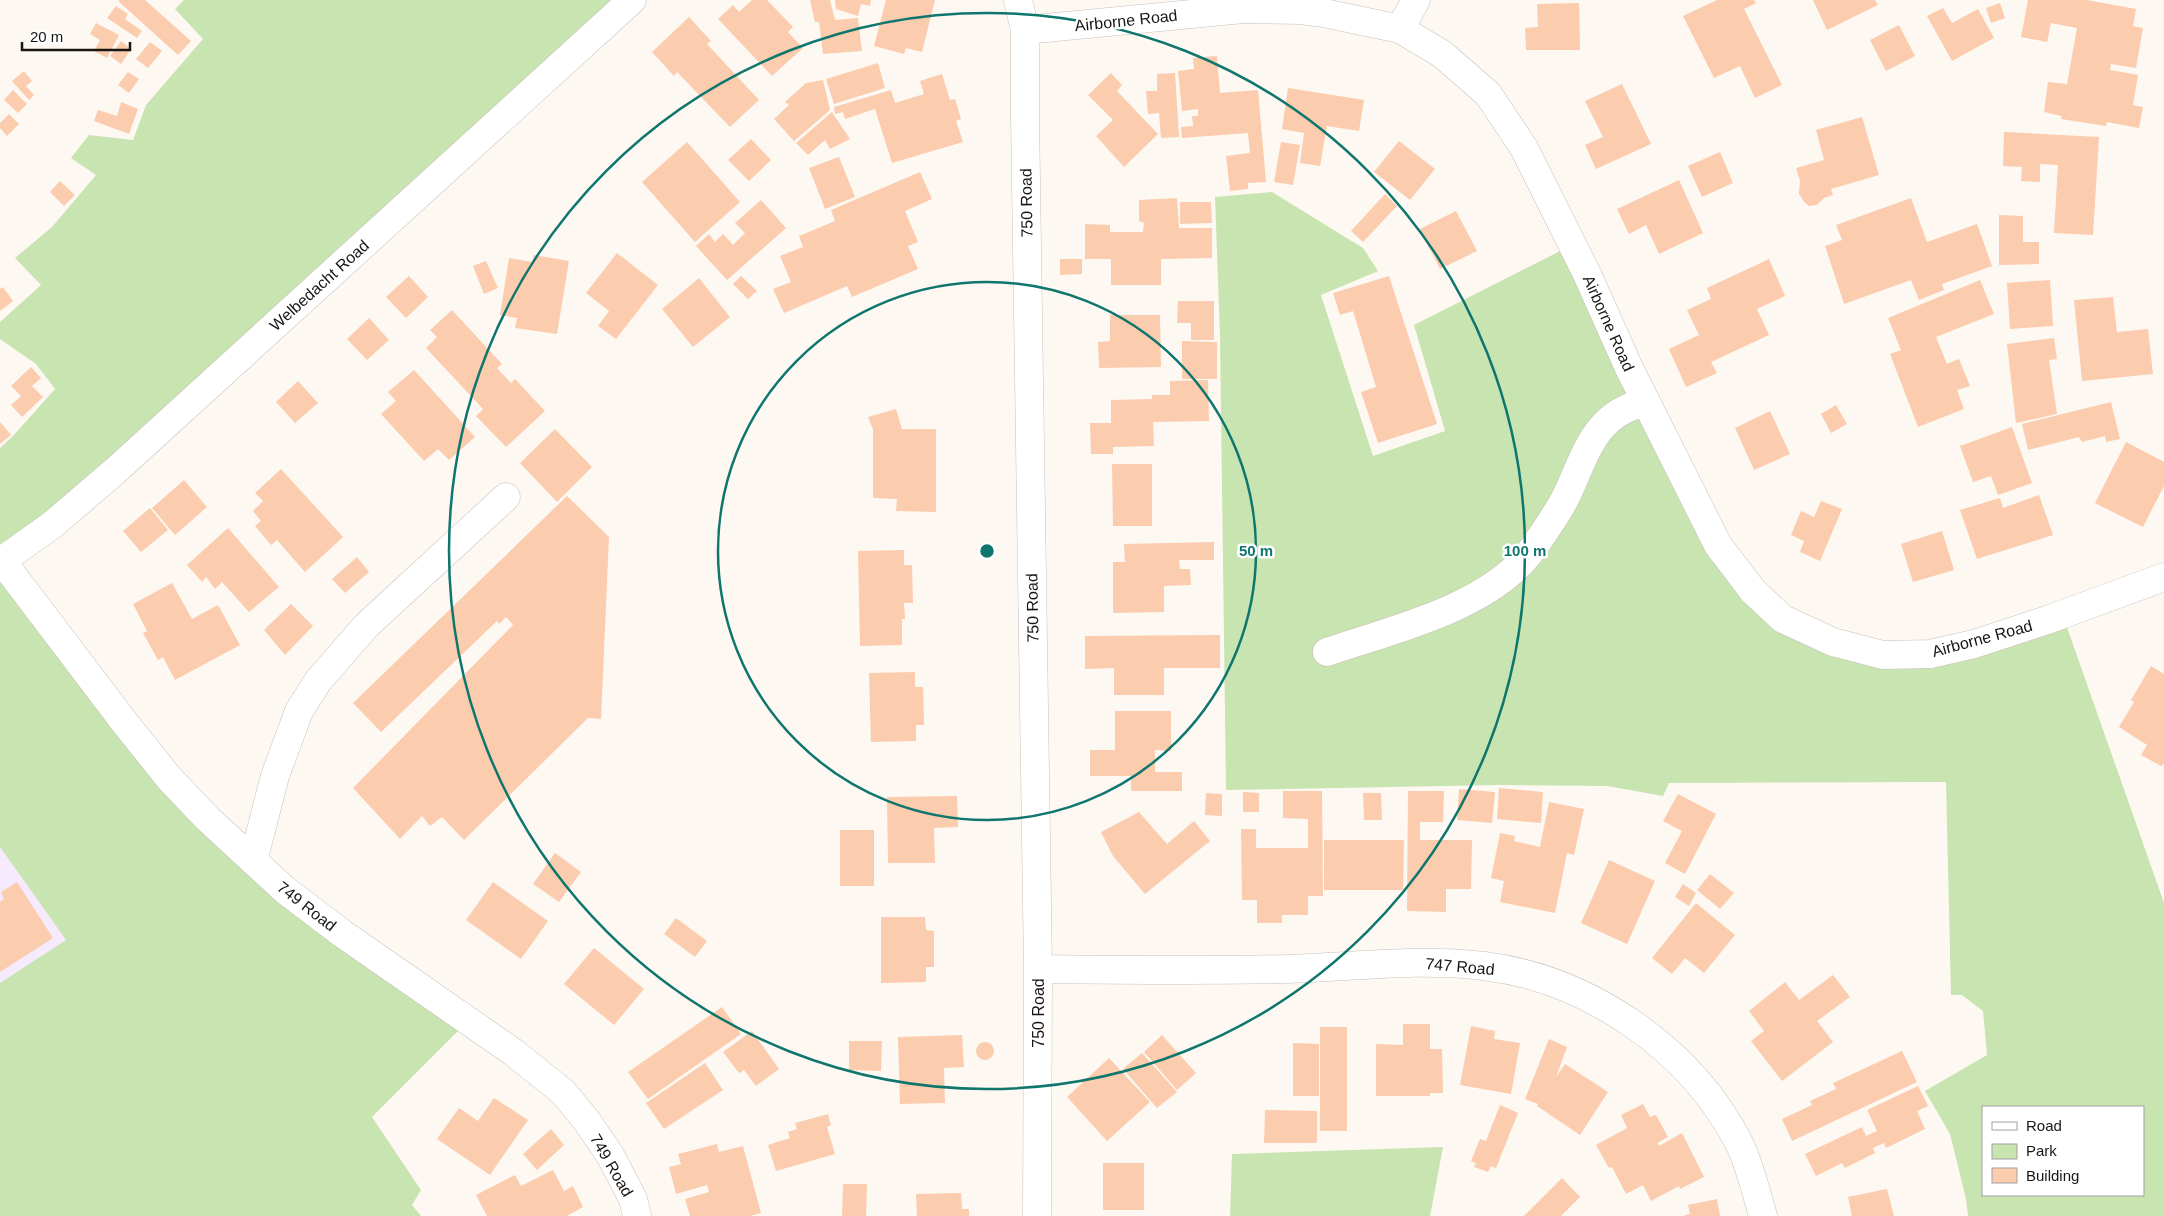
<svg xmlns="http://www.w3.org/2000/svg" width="2164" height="1216" viewBox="0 0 2164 1216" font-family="Arial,sans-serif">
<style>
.industrial{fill:#f6eaff}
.green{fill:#c8e4b0;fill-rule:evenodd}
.building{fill:#fbccad}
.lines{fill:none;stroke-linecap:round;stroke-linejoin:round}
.minor-casing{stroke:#c8c0bb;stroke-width:29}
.minor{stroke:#fff;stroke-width:28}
.ring{fill:none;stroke:#0f766e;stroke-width:2.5}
.labels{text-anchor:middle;stroke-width:5;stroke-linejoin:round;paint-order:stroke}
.street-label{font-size:16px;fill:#181513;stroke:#fff}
.centre{fill:#0f766e;stroke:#fff;stroke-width:2.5}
.ring-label{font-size:15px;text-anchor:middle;font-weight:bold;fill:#0f766e;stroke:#fff;stroke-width:5;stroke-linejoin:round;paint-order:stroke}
</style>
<rect width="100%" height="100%" fill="#fef8f3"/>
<path class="industrial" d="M0 847 66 940 0 983Z"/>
<path class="green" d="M184 0H630L3 559 210 818 469 1020 372 1117 421 1190 412 1205 421 1216H0V983L66 940 0 847V448L13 436 55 389 36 364 0 339V322L41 285 15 258 52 227 96 175 71 158 89 135 133 140 146 105 203 39 175 9Z
M1272 192 1363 248 1378 271 1321 295 1373 456 1445 431 1414 325 1572 245 1753 593 1884 658 2063 616 2164 903V1216H1968L1966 1199 1950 1134 1925 1091 1987 1055 1983 1011 1962 995H1951L1946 782 1669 783 1663 796 1607 786 1498 785 1226 790 1220 335 1215 197ZM1983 1107H2143V1195H1983Z
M1443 1147 1430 1216H1230L1232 1154Z"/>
<path class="building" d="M120 0H145L191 41 178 55 118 1Z
M752 0H767L793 27 788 32 803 48 772 76 718 19 733 5 739 12Z
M810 0H830L835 20 858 18 862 51 823 54 819 22H815Z
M835 0H871L870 6 861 4 858 16 836 9Z
M886 0H935L922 52 906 48 904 54 874 46Z
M1717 0H1754L1756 3 1744 9 1782 85 1755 98 1740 66 1714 78 1683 16Z
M1813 0H1875L1878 5 1827 30Z
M2028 0H2087L2136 9 2133 26 2143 28 2136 68 2111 64 2110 70 2138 75 2133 105 2143 107 2139 128 2107 122 2106 126 2061 119 2062 116 2044 112 2048 82 2067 84 2077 28 2051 23 2047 42 2021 37Z
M1579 3 1580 50H1526L1525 28 1538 27 1537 4Z
M2000 3 2005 18 1991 23 1986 8Z
M116 6 128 14 125 19 142 31 137 38 107 18Z
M1943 8 1952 23 1978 9 1994 38 1952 61 1927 16Z
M689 17 711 41 707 44 759 100 730 127 677 72 674 76 652 52Z
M96 23 119 35 107 58 94 51 100 40 90 34Z
M1899 25 1915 56 1886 71 1870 40Z
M121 41 131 49 121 64 110 56Z
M150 42 162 51 148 68 136 59Z
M1217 56 1220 93 1258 90 1266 182 1248 183V189L1230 191 1226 156 1250 153 1248 133 1182 138 1181 127 1193 126 1192 116H1198V109L1182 111 1178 71 1194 69 1193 58Z
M878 63 885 88 834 104 826 79Z
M24 71 32 81 26 86 34 95 29 100 12 81Z
M128 72 139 79 129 93 118 85Z
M1111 73 1122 85 1117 91 1158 134 1124 167 1096 136 1113 120 1088 95Z
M1175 73 1179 137 1161 138 1159 113 1148 114 1146 91H1157V74Z
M942 74 950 100 955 99 961 119 956 121 963 142 892 163 875 109 845 119 843 112 835 114 834 107 891 90 895 103 924 94 920 81Z
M823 80 830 110 794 141 774 119 789 105 785 102 806 83Z
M1622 84 1651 144 1596 169 1585 145 1603 137 1585 101Z
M1288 88 1364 100 1359 131 1327 126 1320 166 1300 163 1304 133 1282 129Z
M13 90 27 104 18 113 4 100Z
M121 102 138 109 129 134 94 121 98 110 117 116Z
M832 112 850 139 830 149 825 140 808 155 796 143Z
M9 114 19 124 7 136 0 128V123Z
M1862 117 1879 175 1831 189 1833 195 1824 198 1817 205 1809 206 1805 203 1799 194 1800 181 1796 168 1824 160 1816 130Z
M2004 132 2099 137 2093 235 2054 233 2058 165 2040 164V182L2021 181 2022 167 2003 166Z
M751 139 771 160 749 181 728 160Z
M1399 141 1435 169 1410 200 1374 172Z
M687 142 740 202 695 242 642 182Z
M1281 142 1300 145 1293 185 1274 182Z
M1720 152 1733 183 1702 197 1688 166Z
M839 157 855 197 825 209 809 168Z
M920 172 932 199 905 211 918 242 908 246 918 269 852 297 847 286 784 313 773 289 791 282 780 256 803 247 799 236 835 221 831 210Z
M1679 180 1703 233 1659 254 1646 225 1629 234 1617 209Z
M60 181 75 195 64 206 50 192Z
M1385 194 1397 206 1363 242 1351 231Z
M1177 198 1179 228H1212V258L1161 259V285H1111V259H1085V224L1110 225V232H1143L1144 223 1139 221V200Z
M1911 198 1927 242 1977 224 1992 266 1942 284 1944 290 1919 300 1911 280 1844 304 1825 246 1842 240 1836 225Z
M761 200 786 228 727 280 696 246 709 234 715 242 723 234 733 245 745 233 735 223Z
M1180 202H1211L1212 223 1180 224Z
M1456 211 1477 251 1440 269 1420 229Z
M1999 215 2023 216V242H2039V264L1999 265Z
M617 253 658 285 616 339 598 326 609 311 586 293Z
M534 255 569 261 557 334 515 328 517 318 500 315 509 258 532 262Z
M1060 259H1082V274L1060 275Z
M1769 259 1785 296 1757 309 1769 335 1711 362 1717 373 1686 387 1669 349 1699 335 1687 310 1711 299 1707 288Z
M486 261 498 288 484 294 473 266Z
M409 276 428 297 406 318 386 297Z
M741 276 757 291 748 299 733 284Z
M1389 276 1437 424 1378 443 1361 392 1376 387 1353 311 1340 315 1333 293Z
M699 278 730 317 693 347 662 309Z
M1980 280 1994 314 1936 337 1947 364 1959 359 1970 386 1957 390 1964 409 1918 427 1890 354 1901 350 1888 318Z
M2050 280 2053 326 2010 329 2007 283Z
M3 287 13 301 0 311V289Z
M2113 297 2117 332 2148 329 2153 374 2082 381 2074 300Z
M1178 301H1214V340H1191V323H1177Z
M452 310 502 364 497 368 511 383 515 379 545 411 506 447 476 416 483 409 426 348 437 337 430 330Z
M1110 315H1160L1161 367 1099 368 1098 342 1110 341Z
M369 318 389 340 367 360 347 339Z
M2054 338 2057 359 2049 360 2057 414 2016 423 2007 344Z
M1182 341 1217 342V379H1182Z
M31 367 41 378 32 386 43 397 22 417 11 405 21 396 11 386Z
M414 370 475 437 449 460 438 449 424 461 381 414 396 401 388 392Z
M1208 380 1209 421 1153 422 1154 446 1113 447V454H1091L1090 423H1111V400L1152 399V395H1170V381Z
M298 381 318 403 295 423 276 402Z
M2111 402 2120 439 2106 442 2105 436 2082 442 2079 437 2028 450 2022 424Z
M1836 405 1847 424 1831 433 1821 414Z
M896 409 902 429H936V512L896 511 897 499 873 498V429L868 417Z
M1770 411 1790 454 1754 470 1735 428Z
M0 422 11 435 0 444Z
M2012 427 2032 483 1998 495 1991 476 1973 482 1960 446Z
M555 429 592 467 557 502 520 463Z
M2126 442 2164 462V486L2143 527 2095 503Z
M1112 464H1152V526H1113Z
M281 469 343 537 305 572 277 540 271 545 255 526 261 521 253 511 263 501 255 493Z
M184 480 207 507 175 535 152 508Z
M2039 495 2053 535 1977 559 1960 510 2000 498 2003 508Z
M567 496 609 537 601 719 588 718 464 840 442 817 430 826 422 816 400 839 353 788 513 625 506 617 499 624 497 621 381 732 353 703Z
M1821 501 1842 509 1820 561 1800 552 1804 541 1791 535 1801 511 1814 517Z
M150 508 168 530 141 552 123 531Z
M228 528 279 587 249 612 222 582 215 589 206 577 202 582 187 565Z
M1942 531 1954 570 1913 582 1901 544Z
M1214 542V560H1179L1180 569H1190L1191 585 1164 586V612L1113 613V562H1125L1124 544Z
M904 550V565H912L913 603H904L905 619H902V645L860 646 858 551Z
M357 557 369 572 345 593 332 579Z
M172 583 192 619 218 605 240 645 175 680 163 657 158 660 143 633 147 631 133 604Z
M291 604 313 626 285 655 264 630Z
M1220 635V668H1164V695H1114V668L1085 669V636Z
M2151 666 2164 674V764L2161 766 2141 755 2147 745 2119 727 2134 702 2131 700Z
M915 672V687H923L924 725H916V741L871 742 869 673Z
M1115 711H1171V751L1155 750V772H1182V791H1131V776H1090V750H1115Z
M1499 788 1543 792 1541 823 1497 819Z
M1459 789 1495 792 1492 823 1457 820Z
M1283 791H1322L1323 896H1308V915H1282V923H1257V900H1242L1241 829H1256V848H1308V819L1283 818Z
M1408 791H1444L1443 822H1420V840H1472L1471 889H1446V912L1407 911Z
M1243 792 1259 793V812H1243Z
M1206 793 1222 794V816L1205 815Z
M1363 793H1381L1382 820H1364Z
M1678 794 1716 814 1685 874 1665 863 1682 831 1663 821Z
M957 796 958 827 934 828 935 863H888L887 797Z
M1549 802 1584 809 1574 855 1567 853 1555 913 1500 902 1504 881 1491 878 1500 833 1515 836 1514 841 1540 847Z
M1139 812 1167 844 1194 821 1210 841 1145 894 1113 856 1101 832Z
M840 830H874V886H840Z
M1324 840H1404L1403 890H1324Z
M555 853 581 872 559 902 533 884Z
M1609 860 1655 881 1627 944 1581 923Z
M1710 874 1734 893 1720 909 1697 890Z
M17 882 53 938 0 972V902L4 899 1 892Z
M493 882 548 921 521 959 466 920Z
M1683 884 1696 893 1689 906 1675 897Z
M1696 903 1735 935 1704 973 1685 958 1672 974 1652 958Z
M881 917H925L926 930 934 931V967H926V982L881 983Z
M676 918 707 941 695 957 664 934Z
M594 948 644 989 614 1025 564 984Z
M1833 975 1850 997 1817 1021 1833 1042 1782 1081 1751 1041 1764 1031 1749 1011 1785 982 1799 1000Z
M722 1007 741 1034 648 1099 628 1072Z
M1403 1024H1430V1049H1442L1443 1093H1430V1096H1376V1044L1403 1045Z
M1471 1026 1495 1031 1494 1039 1520 1043 1511 1094 1460 1085Z
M1320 1027H1347V1131H1320Z
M752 1031 779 1069 756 1086 744 1070 739 1073 723 1052Z
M962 1035 964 1067 944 1068 945 1103 900 1104 898 1037Z
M1162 1035 1196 1073 1177 1090 1144 1052Z
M1549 1039 1567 1047 1556 1077 1565 1064 1608 1092 1580 1135 1537 1106 1538 1104 1525 1099Z
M849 1041H882L881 1071 849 1070Z
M976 1051a9 9 0 1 1 18 0a9 9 0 1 1-18 0Z
M1293 1043 1319 1044V1096H1293Z
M1902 1051 1917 1082 1792 1141 1782 1119 1812 1105 1810 1101 1836 1089 1833 1083Z
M1142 1053 1177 1092 1157 1108 1123 1069Z
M1109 1058 1150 1102 1107 1141 1067 1097Z
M705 1063 723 1090 664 1129 646 1103Z
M1918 1086 1928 1106 1917 1111 1925 1129 1886 1148 1884 1143 1873 1148 1875 1153 1845 1168 1842 1163 1816 1176 1805 1154 1862 1127 1866 1136 1877 1131 1867 1110Z
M494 1098 528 1120 490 1175 437 1139 459 1108 478 1121Z
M1643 1104 1650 1117 1656 1115 1668 1137 1652 1146 1658 1143 1659 1146 1682 1133 1704 1177 1680 1189 1679 1186 1651 1201 1643 1185 1626 1194 1612 1167 1609 1168 1596 1145 1627 1128 1621 1115Z
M1500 1105 1518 1113 1496 1168 1491 1166 1488 1172 1474 1167 1476 1163 1471 1161 1480 1139 1486 1141Z
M1265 1110 1317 1111V1143H1264Z
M828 1114 831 1125 827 1127 835 1154 776 1171 768 1145 790 1138 788 1132 797 1129 795 1123Z
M551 1129 564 1145 537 1170 523 1154Z
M717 1144 719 1152 743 1146 761 1213 750 1216H690L685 1199 709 1192 707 1185 676 1194 669 1167 681 1164 678 1154Z
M1103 1163H1144V1210H1103Z
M553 1170 564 1191 573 1186 583 1207 567 1216H487L476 1195 515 1175 521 1186Z
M1562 1178 1580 1197 1561 1216H1524Z
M843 1184H867L866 1216H842Z
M1887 1189 1894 1216H1852L1848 1197Z
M961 1193 962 1209H969V1216H917L916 1194Z
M1717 1199 1720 1216H1683L1690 1214 1688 1205Z"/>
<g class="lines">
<defs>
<path id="minor" d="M1018 0 1025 30V116L1038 969 1037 1216
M1400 29 1416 0
M1025 30 1243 9 1301 10 1324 13 1400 29 1442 54 1488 94 1524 148 1587 274 1629 368 1718 545 1753 591 1783 619 1833 642 1883 655 1930 654 1974 644 2047 620 2164 577
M2 561 125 723 169 778 208 819 285 890 343 934 513 1052 563 1092 586 1120 610 1155 633 1199 637 1216
M0 562 52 525 114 472 632 0
M1327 652C1391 630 1483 609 1527 556 1539 541 1551 522 1561 506 1577 478 1585 441 1609 420 1620 410 1633 406 1646 401
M253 861 275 776 299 711 318 681 367 625 506 497
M1038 969C1121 970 1205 971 1288 969 1354 967 1419 958 1484 966 1589 979 1691 1049 1739 1143 1750 1165 1756 1192 1763 1216"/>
</defs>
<use href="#minor" class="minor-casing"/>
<use href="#minor" class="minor"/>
</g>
<g class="ring">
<circle cx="987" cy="551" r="269"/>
<circle cx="987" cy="551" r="538"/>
</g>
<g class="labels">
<g class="street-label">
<text transform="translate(1126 20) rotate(-6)" y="6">Airborne Road</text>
<text transform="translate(1026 203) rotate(-91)" y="6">750 Road</text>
<text transform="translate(319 285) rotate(-42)" y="6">Welbedacht Road</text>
<text transform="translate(1609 323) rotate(66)" y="6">Airborne Road</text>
<text transform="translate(1032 608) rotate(-91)" y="6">750 Road</text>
<text transform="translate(1982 638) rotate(-15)" y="6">Airborne Road</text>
<text transform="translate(307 906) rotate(38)" y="6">749 Road</text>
<text transform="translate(1460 966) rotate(5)" y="6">747 Road</text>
<text transform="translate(1038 1013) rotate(-90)" y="6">750 Road</text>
<text transform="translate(612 1165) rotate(60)" y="6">749 Road</text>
</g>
</g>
<circle cx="987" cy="551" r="8" class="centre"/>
<g class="ring-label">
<text x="1256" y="556">50 m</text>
<text x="1525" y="556">100 m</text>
</g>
<rect x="1982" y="1106" width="162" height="90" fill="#ffffff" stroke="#a3a1a1"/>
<rect x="1992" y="1122" width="25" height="8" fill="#ffffff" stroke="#a3a1a1"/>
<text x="2026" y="1131" font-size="15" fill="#181513">Road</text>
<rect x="1992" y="1144" width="25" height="15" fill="#c8e4b0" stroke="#a3a1a1"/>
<text x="2026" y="1156" font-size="15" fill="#181513">Park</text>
<rect x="1992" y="1168" width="25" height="15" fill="#fbccad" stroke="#a3a1a1"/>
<text x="2026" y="1181" font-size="15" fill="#181513">Building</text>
<path d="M22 42v8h108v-8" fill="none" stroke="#181513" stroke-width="2.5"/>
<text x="30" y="42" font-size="15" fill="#181513" stroke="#ffffff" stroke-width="4" paint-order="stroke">20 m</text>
</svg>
